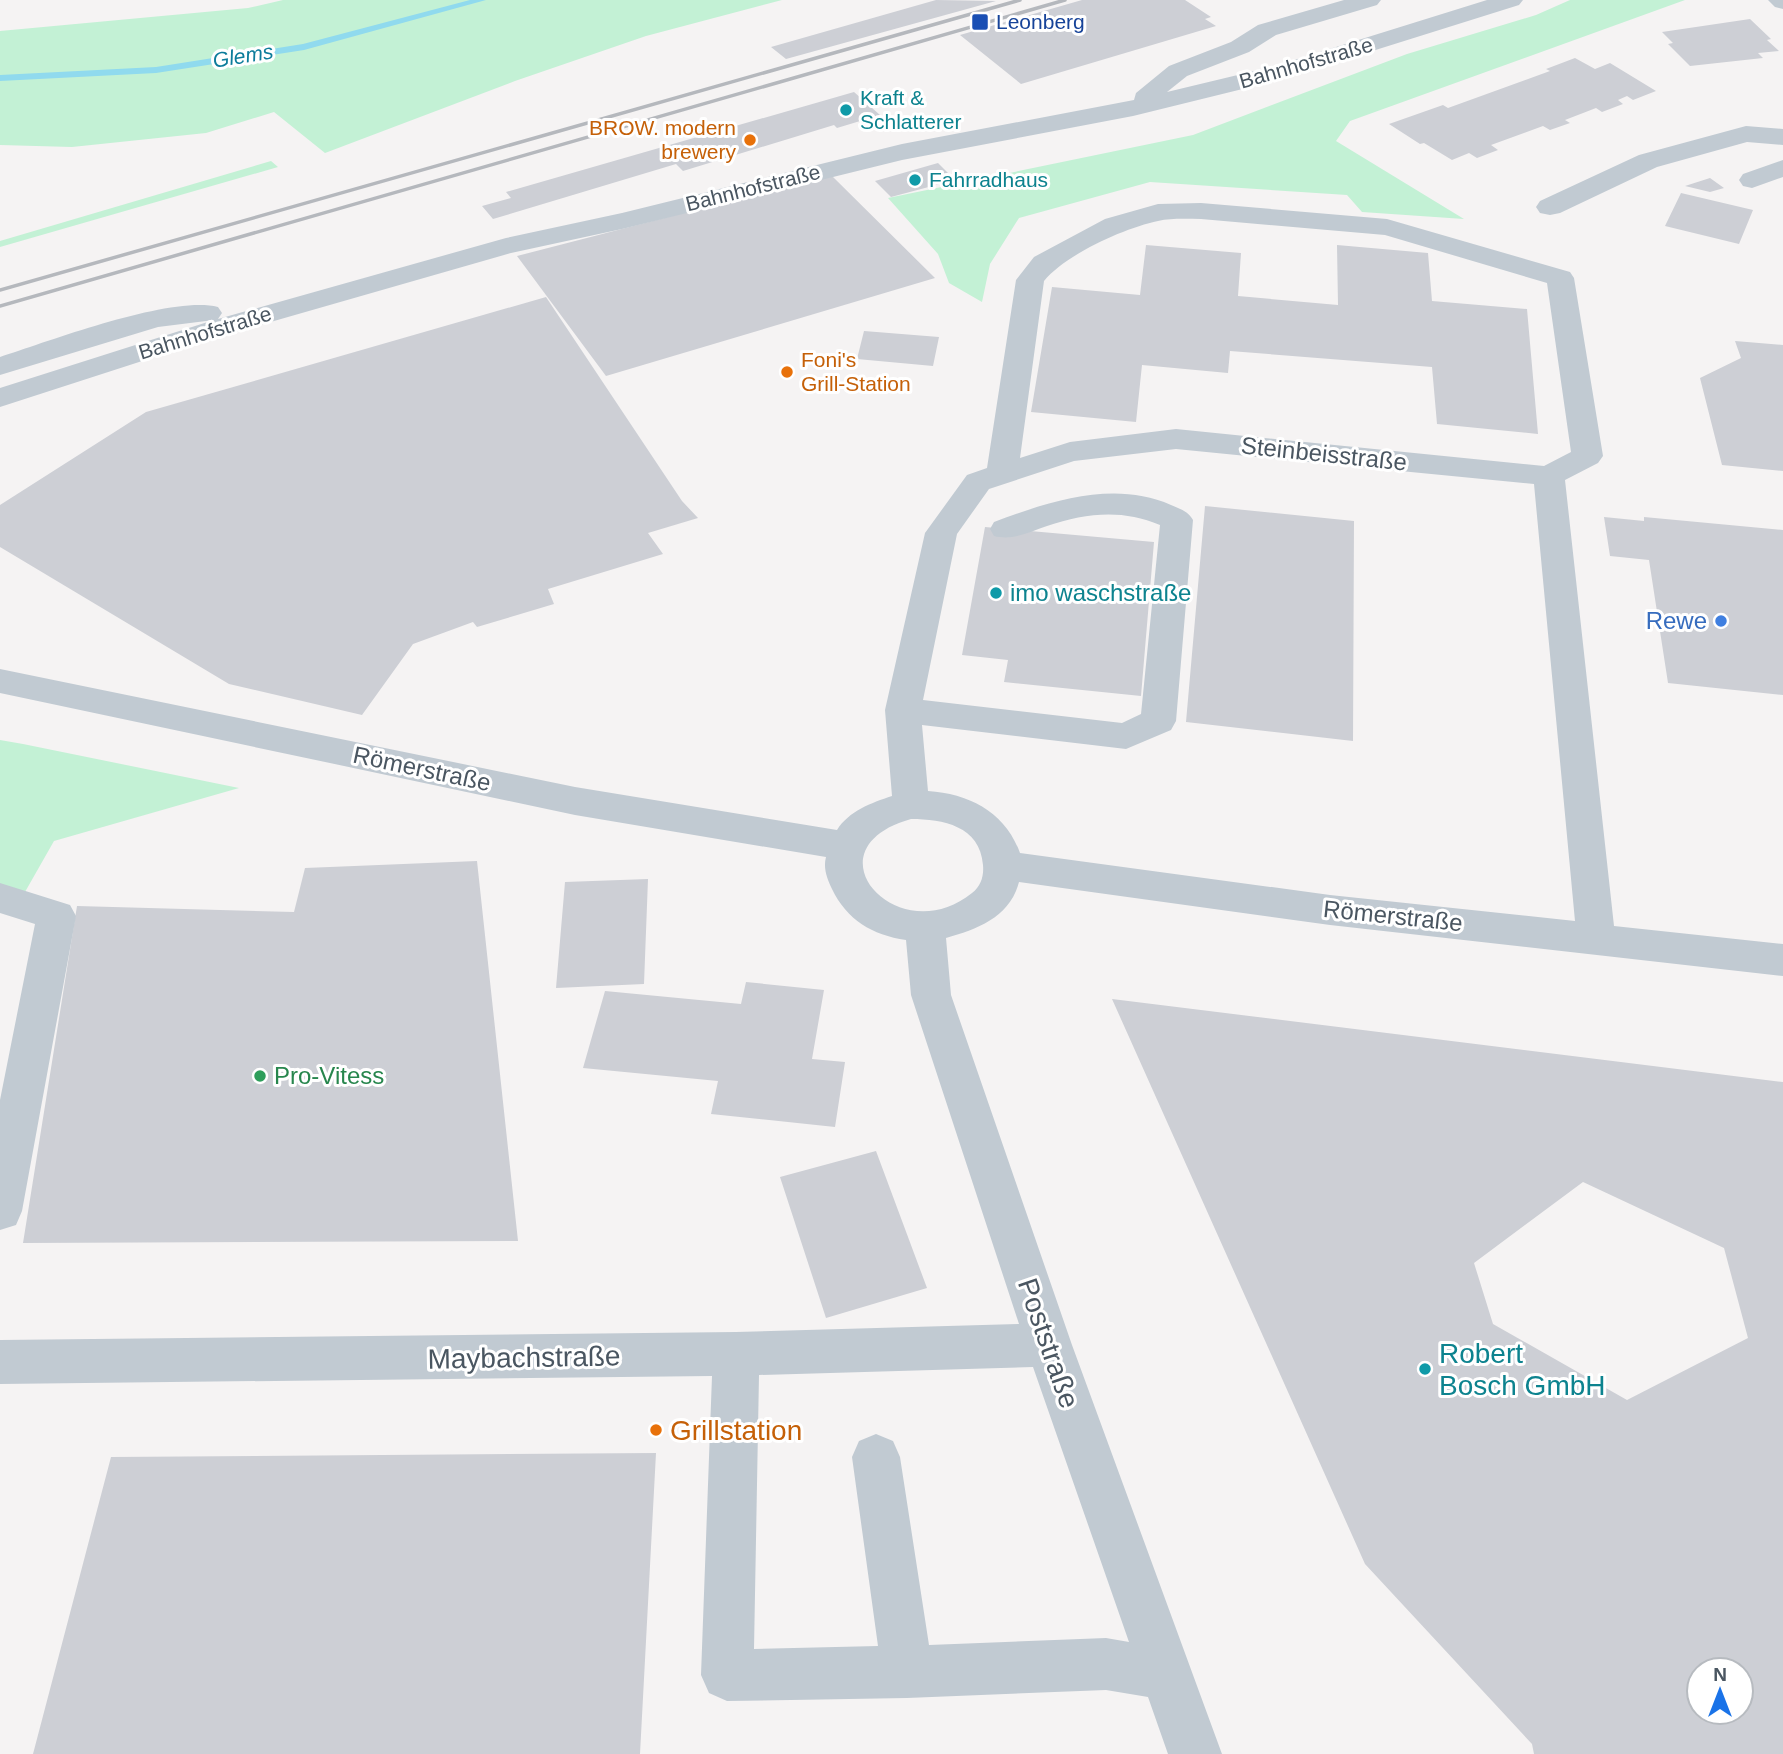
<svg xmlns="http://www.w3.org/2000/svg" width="1783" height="1754" viewBox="0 0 1783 1754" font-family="Helvetica,sans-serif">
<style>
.green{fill:#c3f1d5}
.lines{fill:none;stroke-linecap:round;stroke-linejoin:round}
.stream{fill:#90daee;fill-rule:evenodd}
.building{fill:#cdcfd5;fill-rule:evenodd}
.minor{fill:#c1cad2;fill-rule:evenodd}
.rail{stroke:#b5b8bd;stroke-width:3.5}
.transit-dot{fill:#1a4fb4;stroke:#fff;stroke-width:2.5}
.culture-dot{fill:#0f9aa8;stroke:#fff;stroke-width:2.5}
.food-dot{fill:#e8710a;stroke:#fff;stroke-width:2.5}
.shop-dot{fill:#3f7fe0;stroke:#fff;stroke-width:2.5}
.leisure-dot{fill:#2e9e5b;stroke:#fff;stroke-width:2.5}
.labels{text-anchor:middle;stroke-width:6;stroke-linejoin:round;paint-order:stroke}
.far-transit-label{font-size:21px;fill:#164399;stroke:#fff;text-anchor:start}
.far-water-label{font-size:21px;font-style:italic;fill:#0c7c9b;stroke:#fff}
.far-street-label{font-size:21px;fill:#4a5661;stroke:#fff}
.far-culture-label{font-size:21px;fill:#0d838f;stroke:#fff;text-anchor:start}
.far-food-label{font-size:21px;fill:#c56008;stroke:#fff;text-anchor:end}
.street-label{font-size:24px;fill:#4a5661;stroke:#fff}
.culture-label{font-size:24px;fill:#0d838f;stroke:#fff;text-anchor:start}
.shop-label{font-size:24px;fill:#366cbe;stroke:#fff;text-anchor:end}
.leisure-label{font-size:24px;fill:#27864d;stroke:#fff;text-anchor:start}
.near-street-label{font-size:28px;fill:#4a5661;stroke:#fff}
.near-culture-label{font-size:28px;fill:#0d838f;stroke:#fff;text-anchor:start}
.near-food-label{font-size:28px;fill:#c56008;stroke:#fff;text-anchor:start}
</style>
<rect width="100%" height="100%" fill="#f5f3f3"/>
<path class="green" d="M283 0H782L646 36 515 81 325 153 274 112 206 133 72 147 0 145V31L248 8Z
M1570 0H1685L1350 121 1336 141 1464 219 1362 212 1347 195 1150 182 1019 218 990 264 982 302 949 283 938 254 888 198 1193 135 1407 54 1536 15Z
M271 161 278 167 0 247V241Z
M0 740 23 744 239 788 54 841 21 899 0 902Z"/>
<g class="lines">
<path class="stream" d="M470 0H486L304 50 156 73 0 81V75L156 67 303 44Z"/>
</g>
<path class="building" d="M936 0 996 1 786 59 771 47Z
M1082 0H1185L1211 17 1205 19 1216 26 1021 84 960 35Z
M1750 19 1771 39 1767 40 1779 51 1758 53 1763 58 1690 66 1668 44 1673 43 1662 32Z
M1575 58 1595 69 1610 63 1656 91 1633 100 1627 96 1618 100 1623 104 1602 112 1596 108 1565 120 1570 123 1550 130 1543 126 1491 145 1498 150 1477 158 1469 153 1452 160 1424 143 1420 144 1389 124 1443 105 1448 108 1550 71 1546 69Z
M854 92 880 115 837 128 834 125 683 171 676 164 493 219 482 206 511 198 506 192Z
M938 163 955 180 891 197 875 181Z
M831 175 935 278 606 376 517 256Z
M1710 178 1724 188 1710 192 1685 186Z
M1681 193 1753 210 1739 244 1665 226Z
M1146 245 1241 253 1238 296 1338 305 1337 245 1428 253 1432 301 1527 309 1538 434 1437 424 1432 367 1230 351 1228 373 1142 365 1136 422 1031 412 1052 287 1140 295Z
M546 297 682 501 698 518 648 533 663 554 548 589 554 604 477 627 473 622 413 644 362 715 229 684 0 547V505L146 412Z
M864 331 939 337 933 366 857 359Z
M1735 341 1783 345V471L1722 465 1700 378 1741 358Z
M1205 506 1354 521 1353 741 1186 722Z
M1604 517 1644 521V517L1783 530V695L1668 683 1649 560 1610 556Z
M985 527 1154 542 1141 696 1004 682 1008 660 962 655Z
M477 861 518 1241 23 1243 77 906 294 912 305 868Z
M648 879 644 984 556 988 565 882Z
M746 982 824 990 812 1059 845 1062 835 1127 711 1114 718 1081 583 1068 605 991 741 1004Z
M1112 999 1783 1082V1754H1534L1532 1744 1365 1564ZM1583 1182 1724 1248 1748 1338 1627 1400 1493 1324 1474 1263ZM1699 1670H1741V1712H1699Z
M876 1151 927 1288 826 1318 780 1177Z
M656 1453 640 1754H33L111 1457Z"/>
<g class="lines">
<path class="minor" d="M1344 0H1381L1377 5 1276 35 1249 52 1187 76 1167 92 1275 66 1487 0H1523L1519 5 1283 79 1133 116 902 160 622 229 511 253 204 341 0 407V388L214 320 158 327 0 375V357C50 341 171 295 218 307L222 313 218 319 506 238 622 213 902 144 1134 100 1136 93 1169 66 1231 42 1258 25Z
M1768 0H1783V9L1775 7Z
M1746 126 1783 129V145L1747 142 1657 167 1560 213 1550 215 1540 213 1536 207 1540 201 1639 155Z
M1783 160V177L1752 188 1743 186 1739 180 1743 174Z
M1201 203 1387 219 1570 272 1574 278 1603 456 1598 463 1565 480 1614 926 1783 944V976L1330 925 1019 882C1010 917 978 929 946 938L951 995 1072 1345 1222 1754H1168L1148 1697 1106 1690 907 1698 727 1701 709 1693 701 1675 712 1376 0 1384V1340L736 1332 1019 1324 911 995 906 940C872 935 847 920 832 889 827 879 823 868 826 857L575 815 0 693V669L575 787 837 830C849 811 871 803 892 796L885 710 925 533 967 475 987 468 1016 280 1034 257 1105 219 1158 204ZM1201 219 1385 235 1547 283 1571 452 1544 466 1176 429 1070 442 1020 458 1044 281C1065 255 1124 228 1158 221 1171 218 1187 219 1201 219ZM1176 449 1534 484 1575 921 1330 895 1020 853C1005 812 970 794 928 791L922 725 1126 749 1171 730 1176 721 1193 520C1188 511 1180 509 1171 505 1114 480 1050 501 994 522L990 529 994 536C1013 541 1029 532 1047 526 1086 513 1122 509 1160 525L1141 714 1122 723 923 700 957 534 989 489 1074 461ZM911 819C943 819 980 826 983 865 984 876 981 886 972 893 898 953 804 849 911 819ZM1033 1367 1129 1642 1106 1638 929 1645 900 1457 893 1441 876 1434 859 1441 852 1457 878 1646 754 1649 759 1375Z
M0 883 70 905 76 916 22 1211 16 1225 0 1230V1100L35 924 0 913Z"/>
<path class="rail" d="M0 290 1020 0
M0 306 1065 0"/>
</g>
<rect class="transit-dot" x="971" y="13" width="18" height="18" rx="3.5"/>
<g class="culture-dot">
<circle cx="846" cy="110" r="7"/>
<circle cx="915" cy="180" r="7"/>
<circle cx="996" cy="593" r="7"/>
<circle cx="1425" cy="1369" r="7"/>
</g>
<g class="food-dot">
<circle cx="750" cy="140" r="7"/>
<circle cx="787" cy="372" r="7"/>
<circle cx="656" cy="1430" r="7"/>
</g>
<circle class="shop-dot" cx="1721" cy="621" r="7"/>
<circle class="leisure-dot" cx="260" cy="1076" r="7"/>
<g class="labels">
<g class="far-transit-label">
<text x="996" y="29">Leonberg</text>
</g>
<g class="far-water-label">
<text transform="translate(243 56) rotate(-9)" y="7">Glems</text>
</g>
<g class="far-street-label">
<text transform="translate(1306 63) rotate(-16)" y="7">Bahnhofstraße</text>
<text transform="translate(753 188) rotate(-14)" y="7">Bahnhofstraße</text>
<text transform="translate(205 333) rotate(-17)" y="7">Bahnhofstraße</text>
</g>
<g class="far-culture-label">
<text x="860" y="105">Kraft &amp;<tspan x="860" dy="24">Schlatterer</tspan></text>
<text x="929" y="187">Fahrradhaus</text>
</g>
<g class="far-food-label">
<text x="736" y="135">BROW. modern<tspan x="736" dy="24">brewery</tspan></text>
<text x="801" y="367" text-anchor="start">Foni's<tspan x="801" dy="24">Grill-Station</tspan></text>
</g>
<g class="street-label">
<text transform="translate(1324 454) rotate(6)" y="8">Steinbeisstraße</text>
<text transform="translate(422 769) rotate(12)" y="8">Römerstraße</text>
<text transform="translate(1393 916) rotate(6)" y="8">Römerstraße</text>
</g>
<g class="culture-label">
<text x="1010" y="601">imo waschstraße</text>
</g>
<g class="shop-label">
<text x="1707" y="629">Rewe</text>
</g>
<g class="leisure-label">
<text x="274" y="1084">Pro-Vitess</text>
</g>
<g class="near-street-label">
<text transform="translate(1049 1343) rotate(71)" y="10">Poststraße</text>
<text transform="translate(524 1357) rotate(-1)" y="10">Maybachstraße</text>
</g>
<g class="near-culture-label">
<text x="1439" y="1363">Robert<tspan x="1439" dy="32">Bosch GmbH</tspan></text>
</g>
<g class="near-food-label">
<text x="670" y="1440">Grillstation</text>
</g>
</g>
<g transform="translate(1720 1691)"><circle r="33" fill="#ffffff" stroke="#b7bbc0" stroke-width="2"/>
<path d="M0-5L12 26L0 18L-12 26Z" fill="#1a73e8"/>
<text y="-10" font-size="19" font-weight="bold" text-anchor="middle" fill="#4a5661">N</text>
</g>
</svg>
